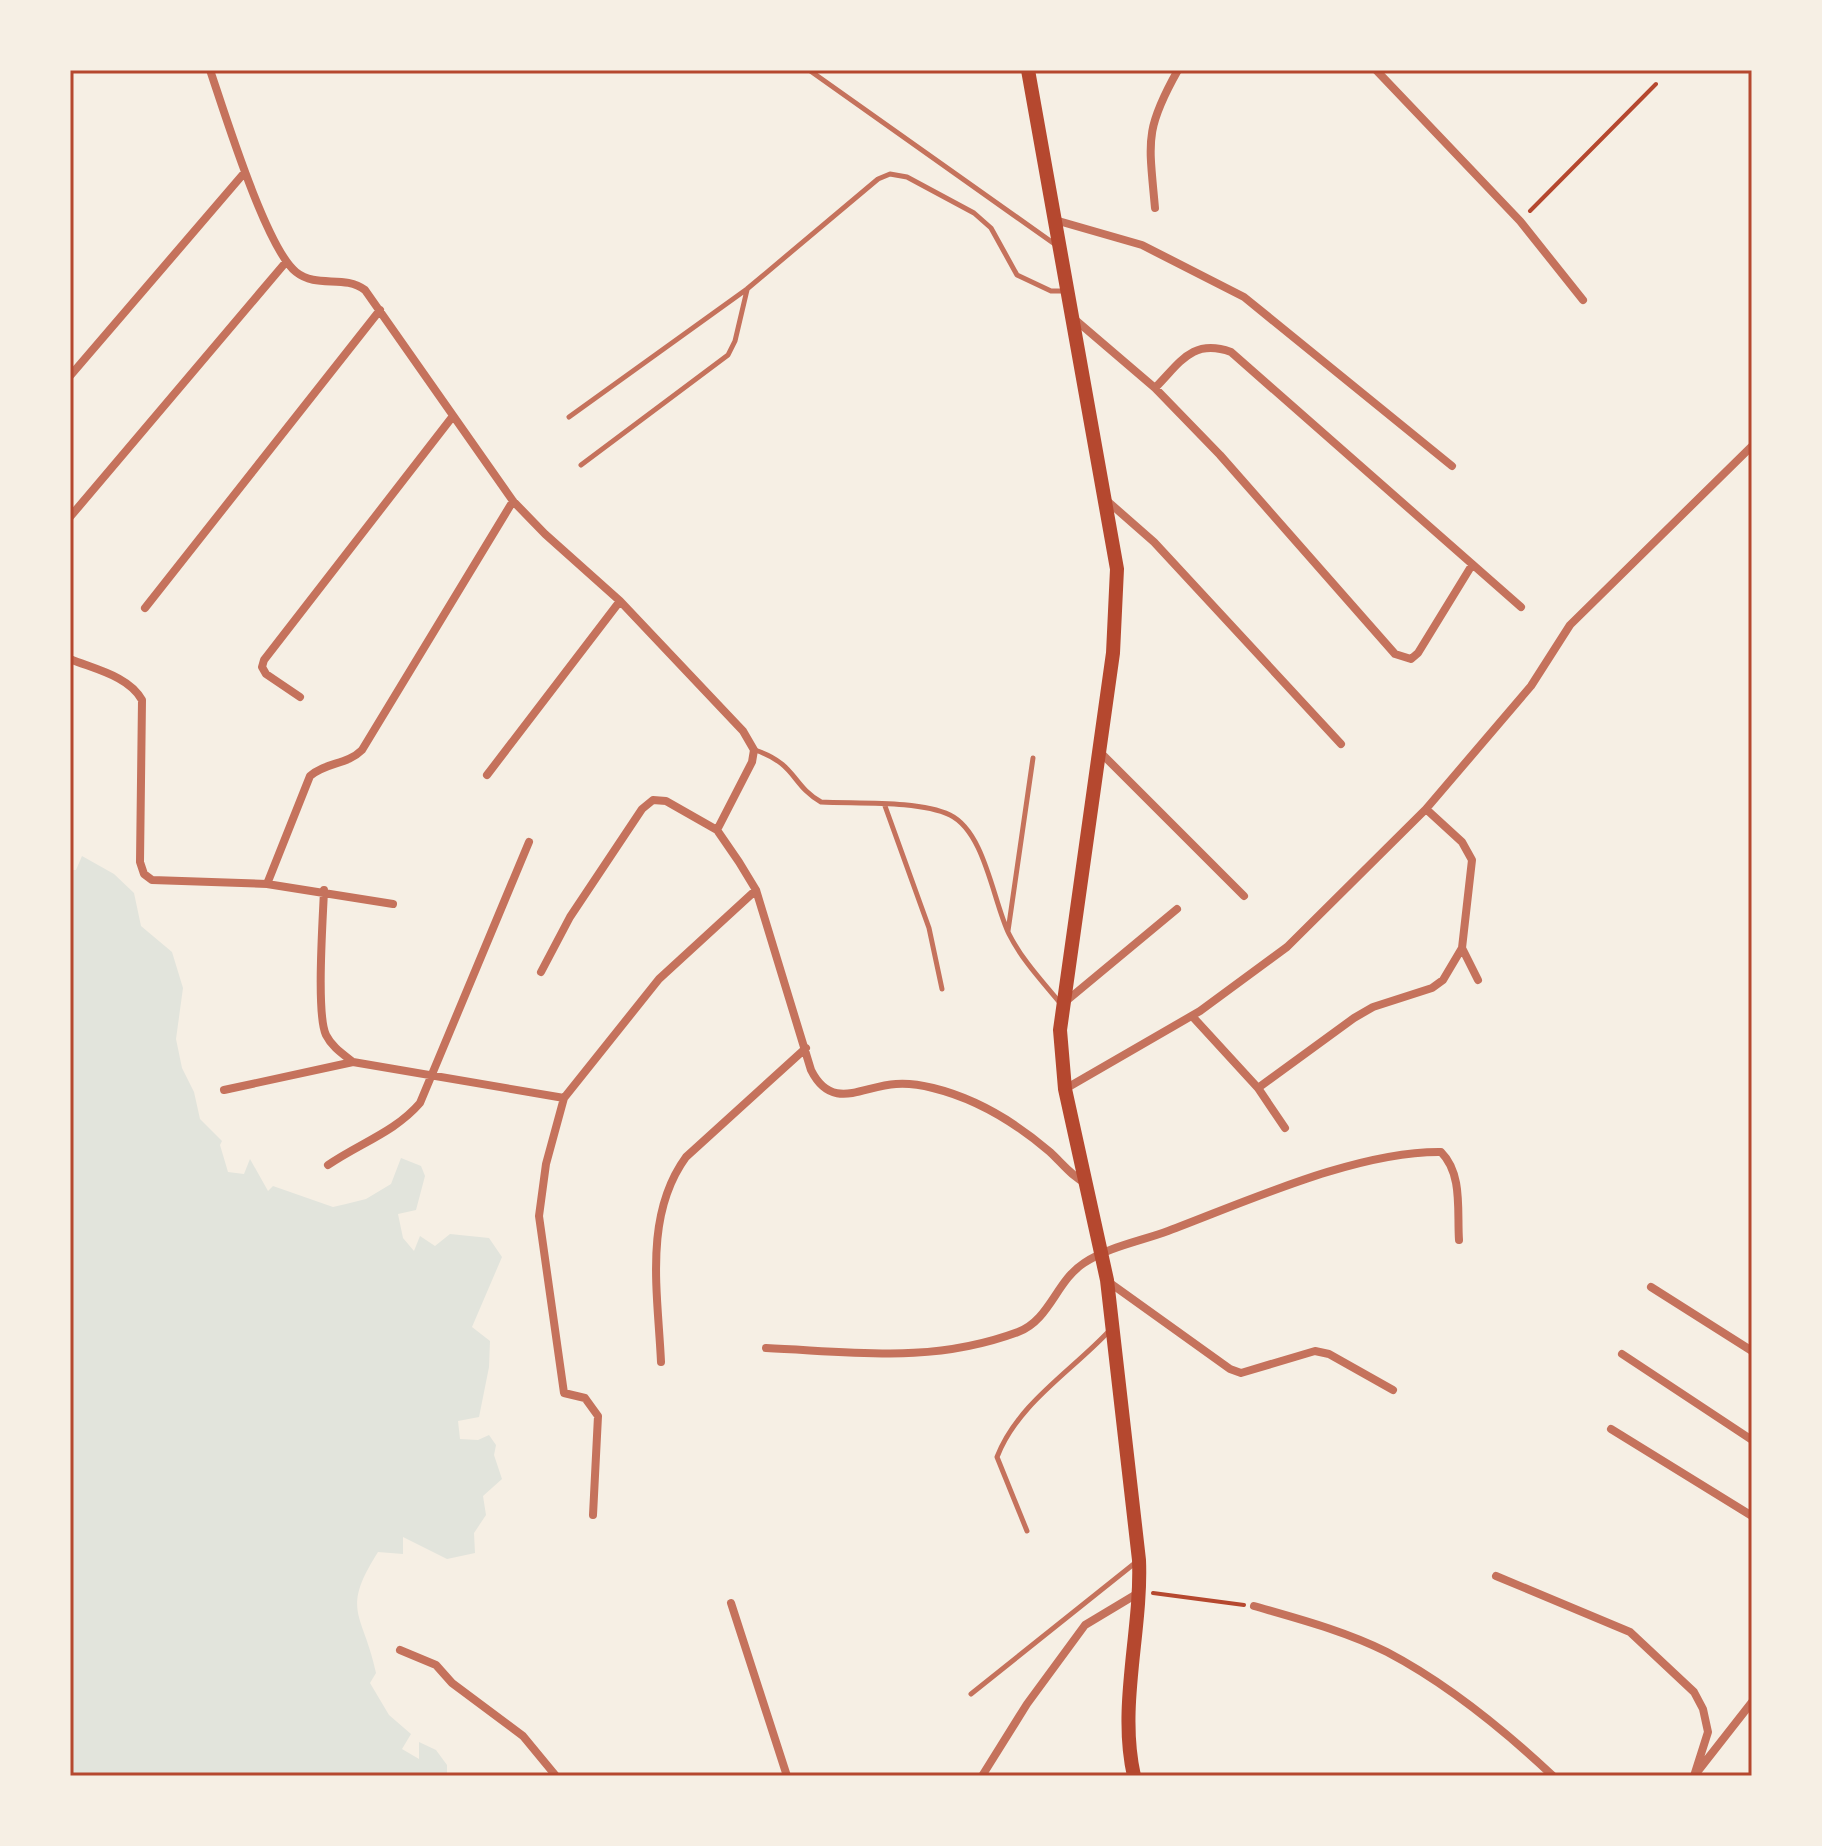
<svg xmlns="http://www.w3.org/2000/svg" width="1822" height="1846" viewBox="0 0 1822 1846" font-family="Manrope,sans-serif">
<style>
.green{fill:#e2e4dc}
.lines{fill:none;stroke-linecap:round;stroke-linejoin:round}
.path{stroke:#b5482f;stroke-width:4}
.service{stroke:#c5725c;stroke-width:5}
.minor{stroke:#c5725c;stroke-width:8}
.secondary{stroke:#b5482f;stroke-width:14}
.neatline{fill:none;stroke:#b5482f;stroke-width:3}
</style>
<rect width="100%" height="100%" fill="#f6efe4"/>
<path class="green" d="M82 856 114 874 134 893 141 926 172 952 183 988 176 1039 182 1068 194 1092 200 1119 222 1141 220 1145 228 1172 244 1174 250 1159 268 1191 273 1186 333 1207 346 1204 366 1199 391 1184 401 1158 421 1166 425 1176 416 1210 398 1214 403 1238 414 1251 420 1236 435 1246 450 1234 489 1238 502 1257 472 1327 490 1341 489 1367 479 1417 458 1421 460 1439 478 1440 489 1435 496 1445 494 1455 502 1479 483 1496 486 1515 474 1533 475 1553 447 1559 403 1537V1554L378 1552C340 1612 363 1612 376 1673L370 1683 389 1715 411 1734 402 1749 419 1759V1742L436 1750 447 1765V1776H70V870H76Z"/>
<g class="lines">
<path class="path" d="M1530 211 1656 84
M1153 1593 1244 1605"/>
<path class="service" d="M809 70 1056 245
M569 417 747 289 878 179 890 174 907 177 974 213 991 228 1017 275 1051 291H1067
M581 465 728 355 735 341 747 290
M755 750C797 764 791 785 821 802 856 804 918 800 950 815 985 832 993 901 1009 934 1022 960 1042 981 1060 1003
M885 806 929 928 942 989
M1008 931 1033 758
M1027 1531 997 1457C1018 1403 1072 1371 1110 1330
M971 1694 1135 1563"/>
<path class="minor" d="M210 70C224 111 266 248 296 272 317 289 344 274 365 290L513 501 545 534 620 601 743 731 754 750 752 762 717 830
M1376 70 1520 221 1583 300
M1155 208C1149 141 1144 130 1178 70
M1055 220 1142 245 1244 297 1452 466
M1072 317 1155 388 1220 455 1395 654 1411 659 1418 653 1472 565
M70 376 245 172
M1155 388C1180 363 1192 338 1231 352L1521 607
M1105 499 1154 542 1341 744
M70 517 286 262
M145 608 380 310
M70 659C94 669 129 676 142 700L140 862 144 874 152 880 267 884 393 904
M300 697 266 674 262 667 264 660 453 416
M1100 752 1244 896
M487 775 620 601
M1426 809 1462 842 1472 860 1462 948 1478 980
M267 884 310 776C326 762 347 765 362 750L513 501
M324 890C323 918 316 1014 326 1035 332 1047 343 1054 353 1062
M541 972 570 917 642 809 653 800 666 801 717 830 739 862 756 890 811 1070C832 1112 862 1086 896 1084 909 1083 921 1085 933 1088 978 1099 1015 1122 1050 1152 1062 1163 1071 1176 1087 1184
M1065 1002 1177 909
M1192 1016 1258 1088 1354 1018 1373 1007 1432 988 1443 980 1462 948
M1258 1088 1285 1128
M1065 1089 1200 1011 1287 947 1426 809 1531 686 1570 625 1752 446
M224 1090 353 1062 564 1098
M328 1165C360 1143 395 1132 420 1103L529 842
M1110 1283 1230 1369 1241 1373 1315 1351 1329 1354 1393 1390
M1651 1287 1752 1351
M766 1348C856 1352 932 1364 1018 1332 1050 1320 1056 1281 1084 1263 1108 1247 1141 1241 1168 1231 1248 1201 1357 1151 1441 1152 1463 1174 1457 1211 1459 1240
M1622 1354 1752 1440
M661 1362C658 1294 643 1216 686 1157L806 1048
M1611 1429 1752 1516
M593 1515 598 1416 585 1398 564 1393 539 1216 546 1164 564 1098 659 979 756 890
M1496 1576 1630 1632 1694 1692 1703 1709 1708 1732 1694 1776
M731 1603 787 1776
M1254 1606C1299 1619 1345 1631 1387 1652 1448 1684 1503 1729 1553 1776
M400 1650 436 1665 452 1683 523 1736 556 1776
M1698 1771 1752 1702
M982 1776 1027 1704 1085 1625 1140 1592"/>
<path class="secondary" d="M1028 70 1117 569 1113 653 1060 1030 1065 1089 1107 1280 1139 1560C1142 1630 1118 1706 1134 1776"/>
</g>
<rect width="1822" height="1846" fill="none" stroke="#f6efe4" stroke-width="144"/>
<rect x="72" y="72" width="1678" height="1702" class="neatline"/>
</svg>
